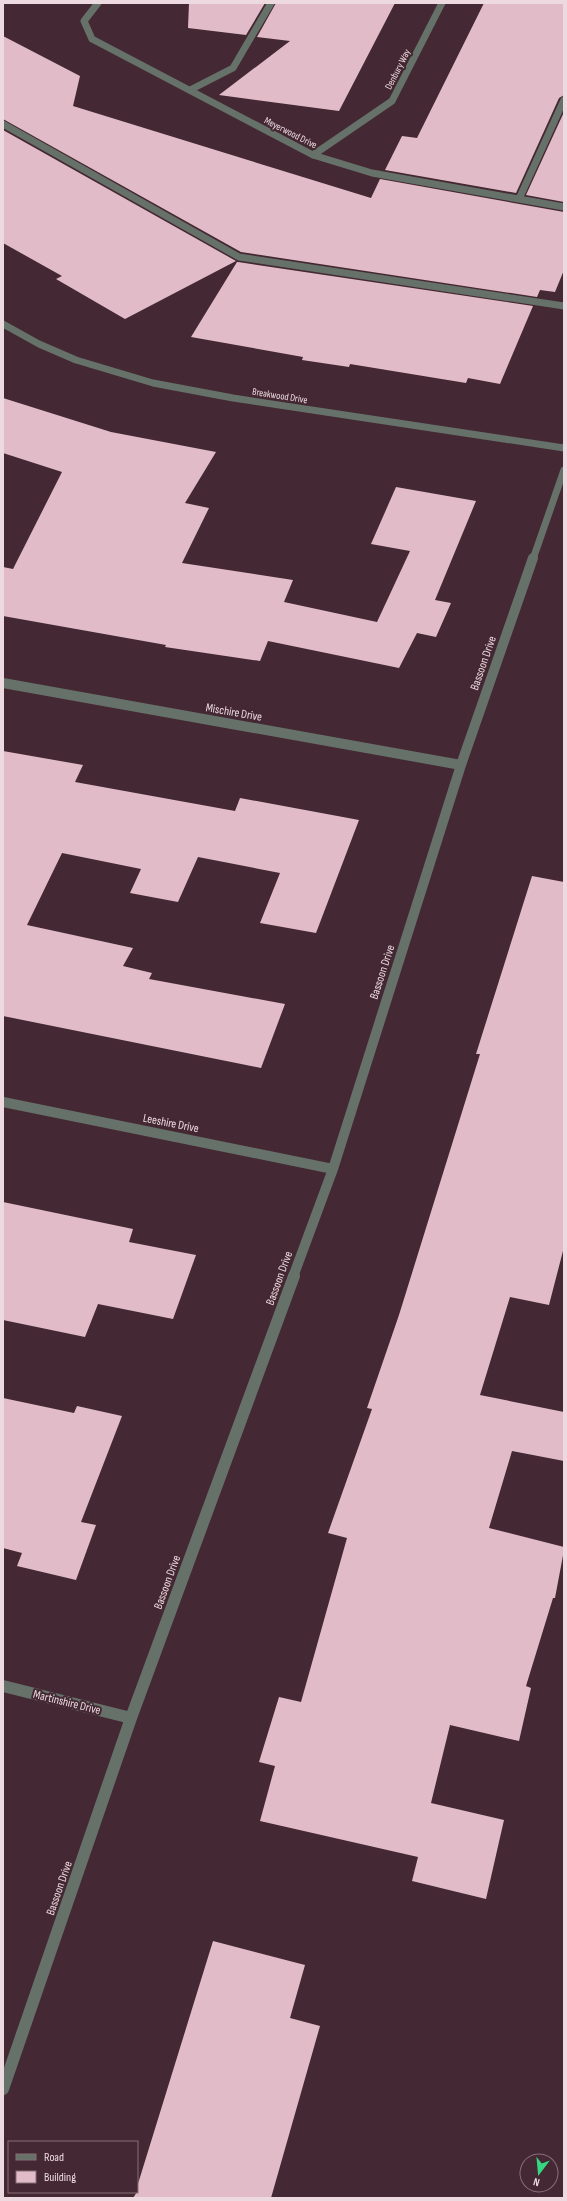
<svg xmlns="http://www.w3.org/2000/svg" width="567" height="2201" viewBox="0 0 567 2201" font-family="'Sofia Sans Condensed',sans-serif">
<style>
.building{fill:#e1bcc8}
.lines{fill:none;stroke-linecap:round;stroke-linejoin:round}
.minor-far2{stroke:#657169;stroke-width:7}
.minor-far1{stroke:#657169;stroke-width:10}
.minor{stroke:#657169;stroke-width:12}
.labels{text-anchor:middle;stroke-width:4;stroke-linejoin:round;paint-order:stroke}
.far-street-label{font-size:10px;fill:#eddae0;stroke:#442833}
.street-label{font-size:12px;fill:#eddae0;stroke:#442833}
</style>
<rect width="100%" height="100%" fill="#442833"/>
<path class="building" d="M189 3H265L246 35 188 28Z
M276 3H395L339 111 219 95 290 41 257 37Z
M484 3H564V95L559 98 516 193 385 170 402 136 417 138Z
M3 36 80 76 73 106 371 198 380 179 564 212V270L555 292 540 290 537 297 241 252 3 119Z
M564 112V202L526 195Z
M3 130 236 261 125 319 56 279 62 276 3 243Z
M237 262H238L533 306 500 384 468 378 466 383 350 364 349 367 302 360 303 357 191 337Z
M3 398 111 432 216 452 185 503 209 508 182 563 293 580 284 602 377 622 410 551 371 544 396 487 476 501 435 600 451 603 436 637 417 633 399 668 268 641 260 661 165 647 166 645 3 616V567L13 569 62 472 3 453Z
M3 751 83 765 75 782 235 811 240 798 359 820 316 933 260 923 280 873 198 857 178 902 130 893 141 869 62 853 27 925 133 948 123 966 152 973 149 979 285 1004 261 1068 3 1016Z
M532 876 564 882V1247L549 1305 510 1297 480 1395 564 1412V1461L512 1451 489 1528 564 1547V1550L555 1598H553L526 1686 531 1688 519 1741 450 1725 431 1803 504 1820 486 1899 412 1881 418 1857 260 1821 275 1766 259 1762 279 1697 301 1702 347 1538 328 1533 372 1409 367 1408 399 1315 480 1054H476Z
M3 1202 133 1229 129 1242 196 1255 173 1319 98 1304 85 1337 3 1320Z
M3 1398 74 1413 77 1406 122 1416 81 1522 96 1525 76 1580 17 1566 22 1553 3 1548Z
M213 1941 305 1965 290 2018 320 2026 271 2198H133L137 2192V2187Z"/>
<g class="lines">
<path class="minor-far2" d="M98 3 84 21 92 39 313 155 372 173 564 207
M190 90 233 68 271 3
M3 124 239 257 564 306
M313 155 392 101 442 3
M519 199 564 100
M3 324 39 344 76 360 153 383 233 398 564 448
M533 559 564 470"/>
<path class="minor-far1" d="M3 683 461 765
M3 1102 333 1169
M293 1277 333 1169 461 765 533 558"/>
<path class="minor" d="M3 1686 131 1718
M3 2089 131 1718 294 1276"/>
</g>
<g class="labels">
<g class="far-street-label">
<text transform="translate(397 69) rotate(-63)" y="4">Denbury Way</text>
<text transform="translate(291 132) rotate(27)" y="4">Meyerwood Drive</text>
<text transform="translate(280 395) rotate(9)" y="4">Breakwood Drive</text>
</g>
<g class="street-label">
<text transform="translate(483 663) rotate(-71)" y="4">Bassoon Drive</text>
<text transform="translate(234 712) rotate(10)" y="4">Mischire Drive</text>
<text transform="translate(382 972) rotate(-72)" y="4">Bassoon Drive</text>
<text transform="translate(171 1123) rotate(11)" y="4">Leeshire Drive</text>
<text transform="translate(279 1278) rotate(-70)" y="4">Bassoon Drive</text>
<text transform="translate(167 1582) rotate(-70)" y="4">Bassoon Drive</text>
<text transform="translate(67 1702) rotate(14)" y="4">Martinshire Drive</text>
<text transform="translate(59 1888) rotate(-71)" y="4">Bassoon Drive</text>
</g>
</g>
<rect width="567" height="2201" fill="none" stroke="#eddae0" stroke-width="8"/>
<rect x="8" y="2141" width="130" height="52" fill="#442833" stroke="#886f78"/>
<rect x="16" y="2154" width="20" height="6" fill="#657169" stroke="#886f78"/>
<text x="44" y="2161" font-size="12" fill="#eddae0">Road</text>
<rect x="16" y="2171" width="20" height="12" fill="#e1bcc8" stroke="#886f78"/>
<text x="44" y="2181" font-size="12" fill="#eddae0">Building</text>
<g transform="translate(539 2173) rotate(196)"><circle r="19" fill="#442833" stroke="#886f78"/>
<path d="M0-3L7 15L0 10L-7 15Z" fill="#35d881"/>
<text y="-6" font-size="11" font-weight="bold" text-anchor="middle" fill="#eddae0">N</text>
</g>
</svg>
